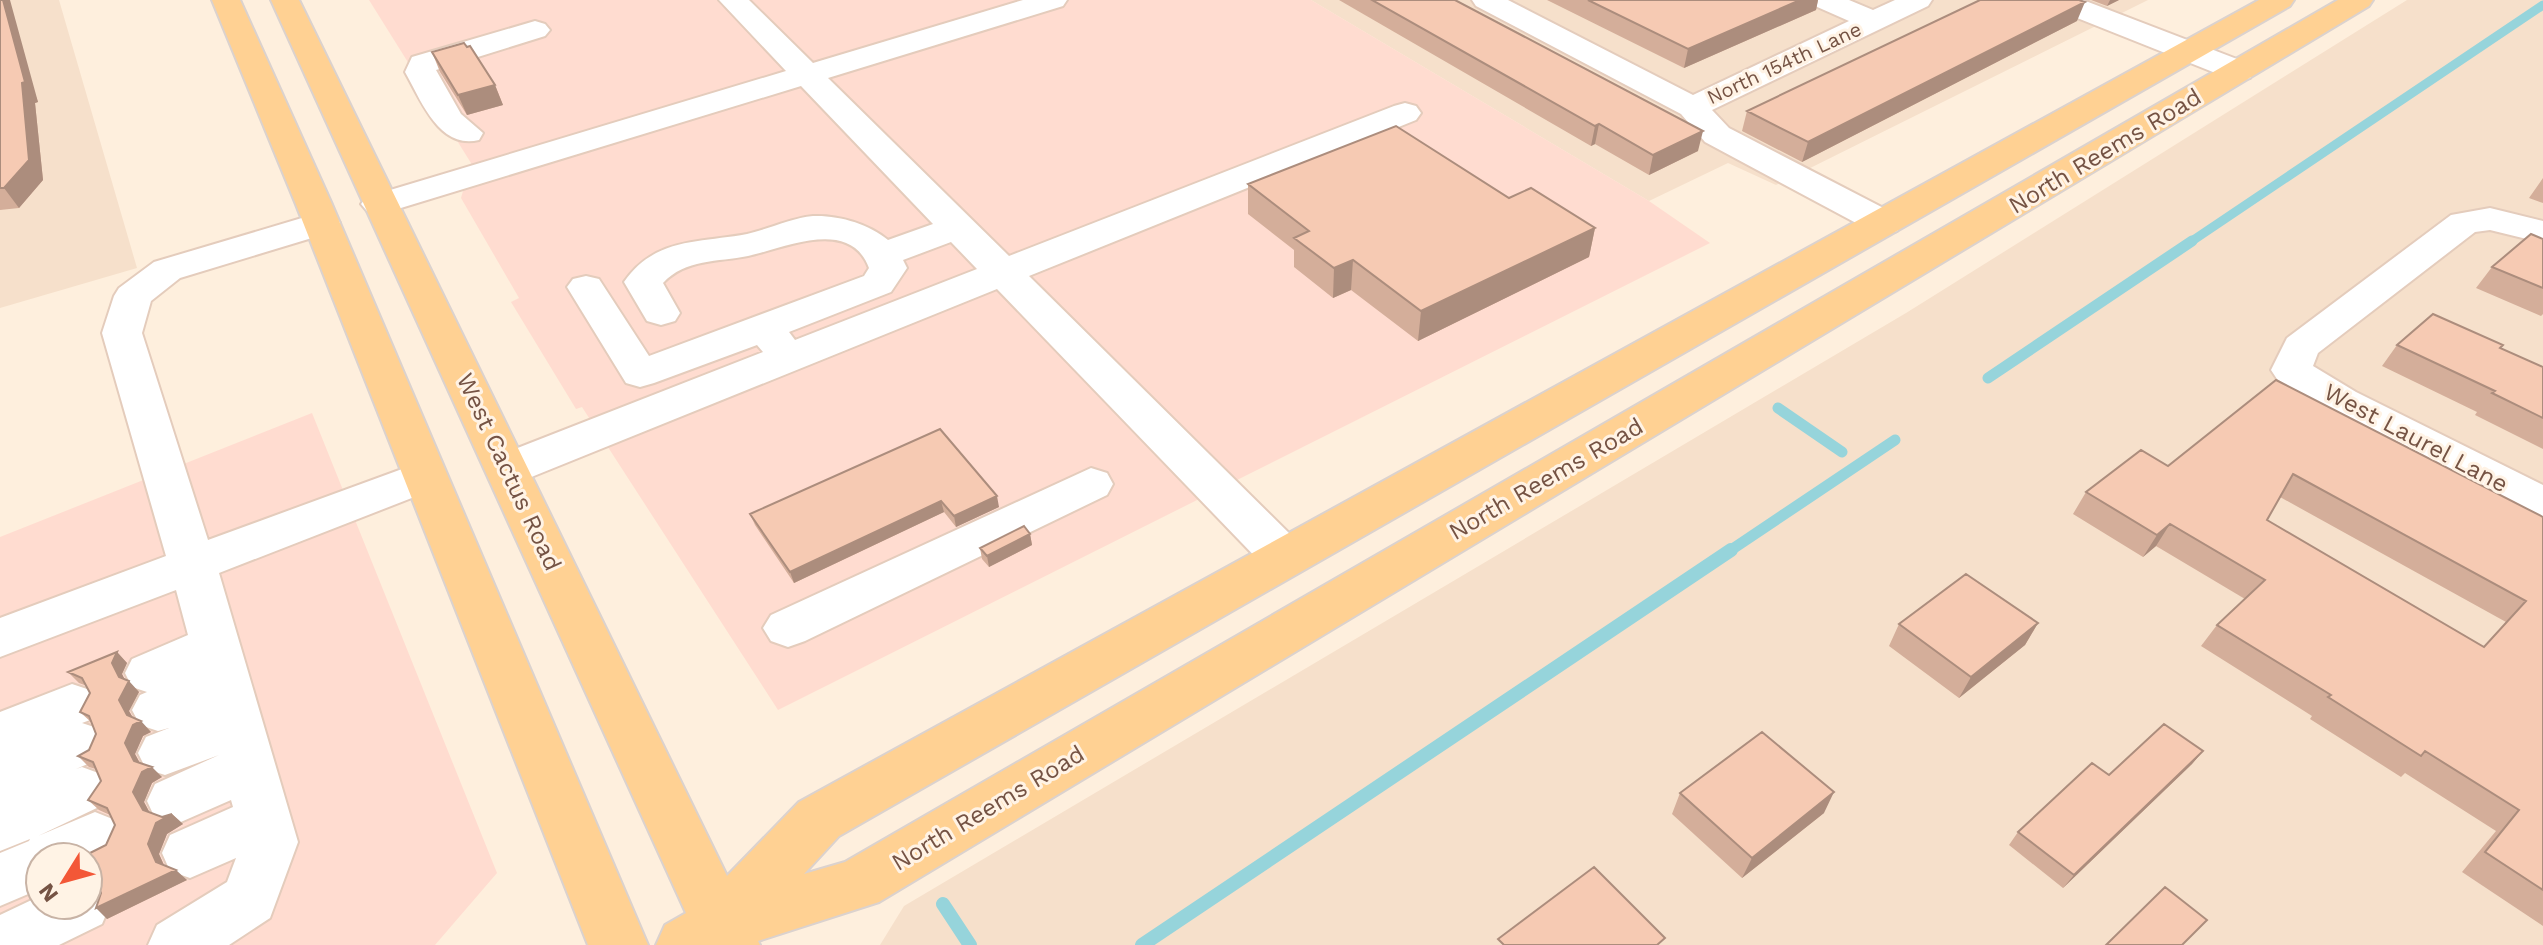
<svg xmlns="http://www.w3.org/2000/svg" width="2543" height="945" viewBox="0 0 2543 945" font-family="'Work Sans',sans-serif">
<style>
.residential{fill:#f6e0cb}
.commercial{fill:#ffdcd0;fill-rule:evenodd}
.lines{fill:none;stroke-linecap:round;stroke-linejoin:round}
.stream-far2{stroke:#96d4db;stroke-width:9}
.stream-far1{stroke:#96d4db;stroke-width:11}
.stream{stroke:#96d4db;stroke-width:14}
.minor-casing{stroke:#e4ccbc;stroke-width:4}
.major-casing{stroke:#dbd2ce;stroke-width:4}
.minor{fill:#fff;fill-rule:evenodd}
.major{fill:#ffd193;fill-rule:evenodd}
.wall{fill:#d4ae9a;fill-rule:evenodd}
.shaded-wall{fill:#ac8d7d}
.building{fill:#f6cab3;stroke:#ac8d7d;stroke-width:2;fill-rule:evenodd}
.labels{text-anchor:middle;stroke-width:6;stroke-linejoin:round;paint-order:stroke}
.far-street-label{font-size:20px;fill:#755344;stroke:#fff3e5}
.street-label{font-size:24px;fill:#755344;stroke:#fff3e5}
</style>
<rect width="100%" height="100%" fill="#feefdd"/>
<path class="residential" d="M0 0H59L137 268 0 308Z
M1311 0H2148L1776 185 1728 163 1649 201Z
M2407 0H2543V945H880L904 906 1906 313Z"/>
<path class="commercial" d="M369 0H1311L1649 201 1710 243 778 710 582 407 576 409 511 302 519 298 461 198 471 163Z
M312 413 497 873 435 945H0V537ZM40 857H88V905H40Z"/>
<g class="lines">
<path class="stream-far2" d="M2189 243 2543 5"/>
<path class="stream-far1" d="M1988 378 2192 241
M1778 408 1842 452
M1728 552 1895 440"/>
<path class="stream" d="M943 904 970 945
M1142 945 1731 550"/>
<defs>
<path id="minor" d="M719 0H749L813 63 1023 0H1067L1063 6 828 78 1009 256 1394 106 1405 103 1416 106 1421 113 1416 120 1029 276 1301 545 1307 557 1301 569 1284 574 1267 569 997 289 524 480 508 484 492 480 486 469 492 458 763 352 757 345 654 383 640 387 626 383 567 287 573 279 586 276 599 279 649 356 864 276 869 268C850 217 785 248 748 256 718 262 685 259 663 283L680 313 675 321 661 325 647 321 624 282C655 237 700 243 747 234 769 229 791 218 813 216 839 215 869 224 888 240L933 224 801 86 391 211 379 215 367 211 361 204 367 197 786 71ZM951 242 977 269 795 340 789 332 891 292 907 268 903 260Z
M1472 0H1508L1693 95 1849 21 1815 6 1811 0H1849L1873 10 1895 0H1932L1928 6 1712 110 1729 128 1897 215 1902 223 1897 231 1884 234 1871 231 1705 142 1681 114 1476 6Z
M2043 0H2083L2250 64 2254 71 2250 78 2239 80 2228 78 2047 6Z
M535 21 545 24 550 30 545 36 436 70 461 114 483 133 479 140C439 150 421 100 405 72L412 57Z
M2490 208 2543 221V243L2490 230 2475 232 2318 353 2313 366 2356 392 2543 485V520L2527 515 2326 412 2277 379 2271 370 2287 338 2451 215Z
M322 212 335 215 340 223 335 231 180 278 151 301 142 333 208 540 424 461 440 465 446 476 440 487 219 573 298 842 270 918 229 945H148L157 925 227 882 236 858 190 878 170 871 162 853 170 835 233 807 231 800 174 825 155 818 147 801 155 784 219 755 165 775 146 769 138 753 146 737 169 728 158 731 140 725 132 710 140 695 147 692 132 687 125 673 132 659 188 635 176 590 0 657V618L166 556 102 333 114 296 119 288 154 262Z
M1091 468 1107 473 1113 484 1107 495 805 641 788 647 771 641 763 628 771 615Z
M72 684 90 690 98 705 90 720 82 723 97 728 104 744 97 760 76 769 82 767 101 774 109 790 101 806 38 836 95 812 115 820 123 837 115 854 88 867V857H40V889L0 906V853L29 841 30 839 0 851V712Z
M88 881 102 886 110 905 102 924 59 945H0V915L40 896V905H88Z"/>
<path id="major" d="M212 0H240L331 202 648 945H588L295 202Z
M271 0H299L727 876 799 802 2259 0H2294L2290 6 839 836 804 874 845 862 2338 0H2373L2369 6 879 902 758 941 760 945H656L665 925 686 913Z"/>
</defs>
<use href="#minor" class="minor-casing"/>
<use href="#major" class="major-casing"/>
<use href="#minor" class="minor"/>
<use href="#major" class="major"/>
</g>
<path class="wall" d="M0 0 38 102 35 103 43 180 19 208 0 210Z
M1339 0H1455L1698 151 1649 175 1595 144 1591 146Z
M1547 0H1818L1816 10 1684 68Z
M2091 0H2119L2107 6Z
M2077 21 1802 162 1742 131 1747 111Z
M432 52 495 85 503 105 467 115 440 72Z
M2543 178V203L2529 198Z
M1248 184 1509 198 1595 228 1589 257 1418 341 1351 290 1333 298 1294 267V250L1248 214Z
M2543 239V314L2541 316 2476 288 2492 267Z
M2397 345 2501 348 2543 367V449L2475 415 2477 412 2382 366Z
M2276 380 2543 517V926L2462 872 2496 831 2405 773 2401 777 2310 719 2312 716 2201 646 2217 625 2245 599 2156 546 2143 557 2073 514 2086 492 2168 466ZM2280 497 2506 622 2484 647 2267 520Z
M940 429 999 507 956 527 944 512 794 583 755 525 750 514Z
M1030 534 1032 545 989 567 982 559 980 548Z
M2038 623 2025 645 1959 698 1889 646 1899 624Z
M117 652 127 663 122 674 125 680 139 692 129 711 133 718 151 732 143 736 135 754 140 763 162 777 152 783 144 802 150 813 162 817 172 814 183 824 167 834 159 854 164 865 187 880 107 919 101 893 95 878 88 872 106 845 115 825 110 815 99 810 88 800 101 781 96 769 89 767 78 756 89 750 96 734 92 723 80 712 90 693 87 686 79 683 68 672Z
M2203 751 2192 764 2063 888 2009 845 2018 832Z
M1680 793 1824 813 1742 878 1672 814Z"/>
<path class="shaded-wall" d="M3 0H10L38 102 35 103 43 180 19 208 4 188Z
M1800 0H1818L1816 10 1684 68 1688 49Z
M2110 0H2119L2107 6Z
M2085 2 2077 21 1802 162 1808 142Z
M495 85 503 105 467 115 458 95Z
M1599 124 1595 144 1591 146 1595 126Z
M1703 131 1698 151 1649 175 1653 155Z
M1595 228 1589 257 1418 341 1421 311Z
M1353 260 1351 290 1333 298 1334 268Z
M997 496 999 507 956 527 954 516Z
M941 501 944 512 794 583 790 572Z
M2170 524 2156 546 2143 557 2157 535Z
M1030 534 1032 545 989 567 987 556Z
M2038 623 2025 645 1959 698 1971 677Z
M117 652 127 663 122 674 127 684 129 681 139 692 129 711 136 723 141 721 151 732 143 736 135 754 144 771 152 767 162 777 152 783 144 802 154 821 143 810 133 792 134 761 125 743 127 715 119 700 112 663Z
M2203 751 2192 764 2063 888 2074 875Z
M1834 792 1824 813 1742 878 1752 858Z
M172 814 183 824 167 834 159 854 167 872 156 862 148 844 156 823Z
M176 870 187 880 107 919 96 908Z"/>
<path class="building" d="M0 0H3L25 82 22 83 29 160 4 188H0Z
M1372 0H1455L1703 131 1653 155 1599 124 1595 126Z
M1588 0H1800L1688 49Z
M1980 0H2079L2085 2 1808 142 1747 111Z
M464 43 467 47 470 46 495 85 458 95 432 52Z
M1396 126 1509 198 1531 188 1595 228 1421 311 1353 260 1334 268 1294 238 1309 231 1248 184Z
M2531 234 2543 239V288L2492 267Z
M2433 314 2503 345 2500 348 2543 367V418L2492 393 2495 391 2397 345Z
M2276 380 2543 517V890L2485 852 2519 810 2425 751 2421 756 2328 697 2331 695 2217 625 2265 580 2170 524 2157 535 2086 492 2141 450 2168 466ZM2293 474 2526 601 2484 647 2267 520Z
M940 429 997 496 954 516 941 501 790 572 750 514Z
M1024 526 1030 534 987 556 980 548Z
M1966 574 2038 623 1971 677 1899 624Z
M117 652 112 663 119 677 129 681 119 700 127 715 141 721 133 725 125 743 134 761 152 767 142 772 133 792 143 810 162 817 172 814 156 823 148 844 156 862 176 870 96 908 101 893 93 874 88 872V857L84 856 106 845 115 825 107 808 88 800 101 781 93 762 78 756 89 750 96 734 89 716 80 712 90 693 82 678 68 672Z
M2164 724 2203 751 2074 875 2018 832 2092 763 2109 775Z
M1762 732 1834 792 1752 858 1680 793Z
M1594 867 1665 938 1657 945H1504L1498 939Z
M2165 887 2207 920 2182 945H2106Z"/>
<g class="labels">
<g class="far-street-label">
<text transform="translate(1784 63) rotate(-25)" y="7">North 154th Lane</text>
</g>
<g class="street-label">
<text transform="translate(2105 151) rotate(-31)" y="8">North Reems Road</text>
<text transform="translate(2416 438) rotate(28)" y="8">West Laurel Lane</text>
<text transform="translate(509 472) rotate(65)" y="8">West Cactus Road</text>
<text transform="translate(1546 479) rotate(-30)" y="8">North Reems Road</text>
<text transform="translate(988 808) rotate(-31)" y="8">North Reems Road</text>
</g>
</g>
<g transform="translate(64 881) rotate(233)"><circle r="38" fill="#fff3e5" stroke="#c8b3a5" stroke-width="2"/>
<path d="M0-6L14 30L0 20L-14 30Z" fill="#f35737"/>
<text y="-12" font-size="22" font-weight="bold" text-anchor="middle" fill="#755344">N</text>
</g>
</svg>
